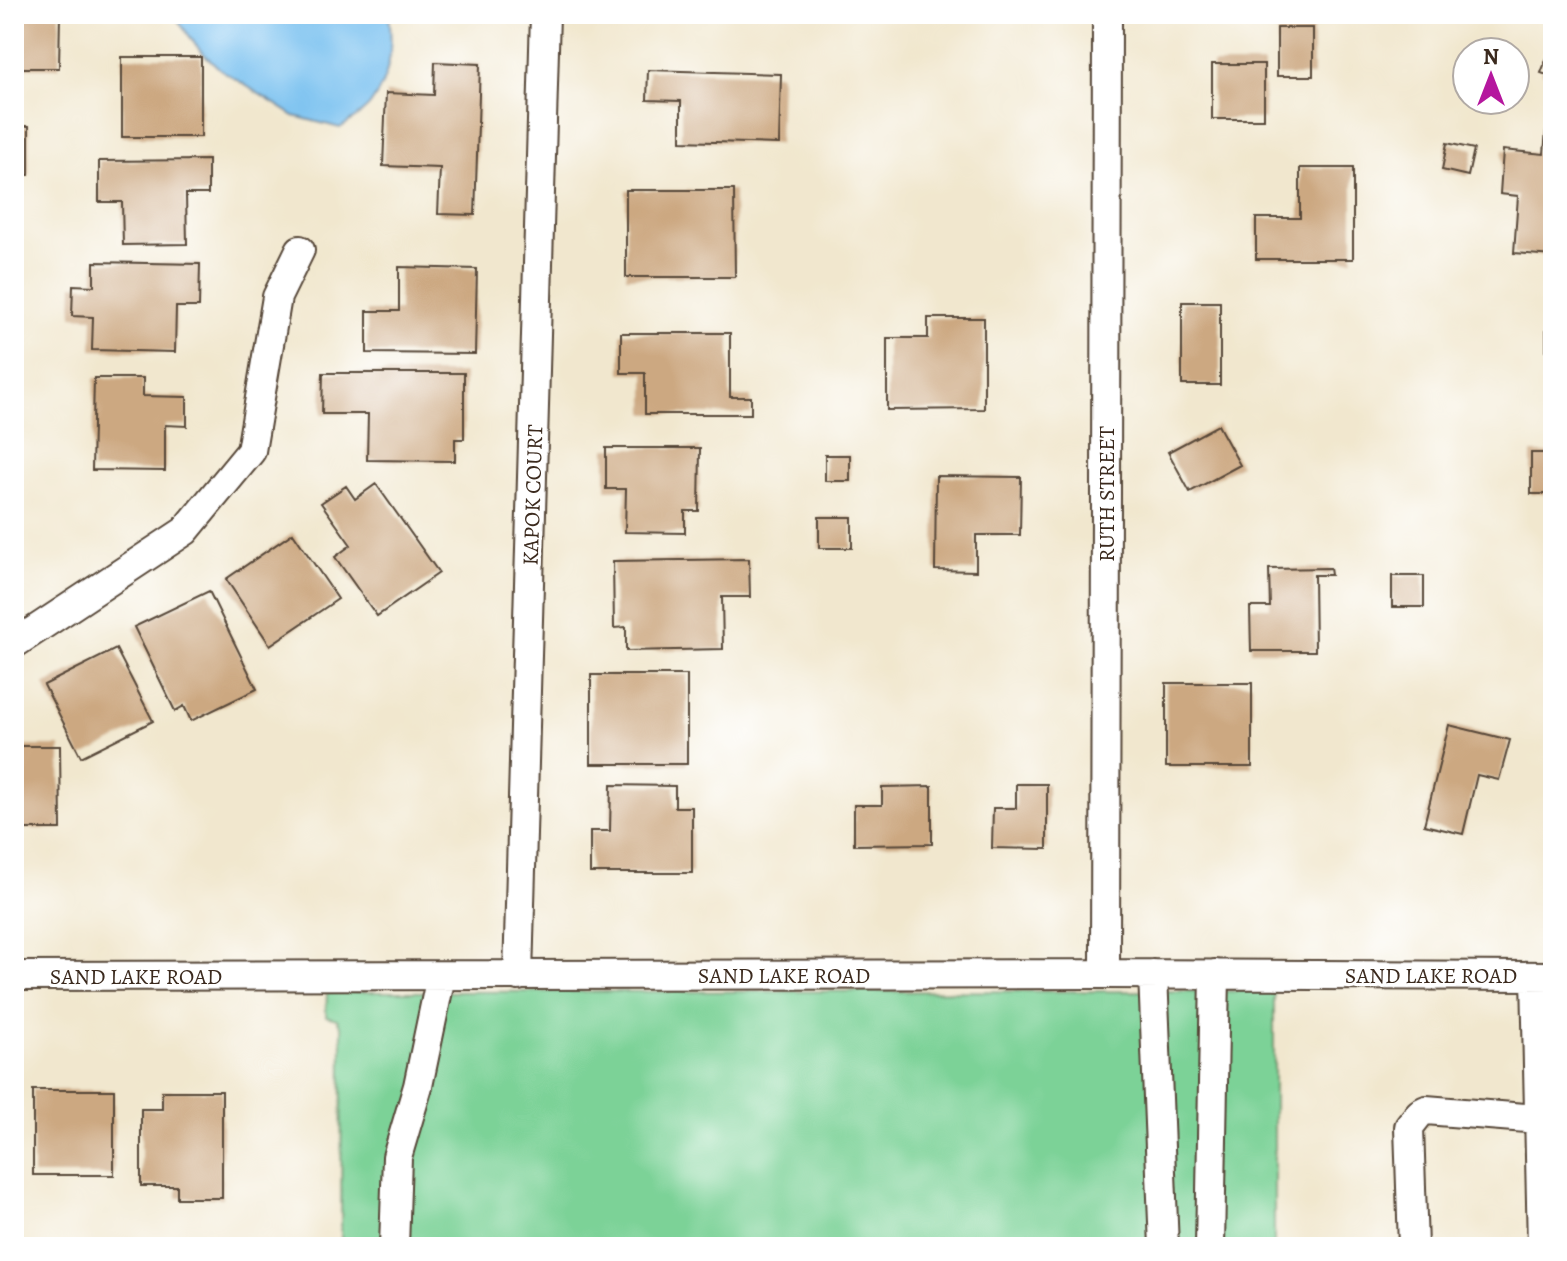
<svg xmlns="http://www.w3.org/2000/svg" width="1567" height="1261" viewBox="0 0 1567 1261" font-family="Alegreya,serif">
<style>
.green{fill:#7bd297;stroke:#5b7e5a;stroke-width:2}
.water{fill:#76bfef;stroke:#587486;stroke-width:2}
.building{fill:#cca881}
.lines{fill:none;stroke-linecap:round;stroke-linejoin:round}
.minor-casing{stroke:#564638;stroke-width:32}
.minor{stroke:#fff;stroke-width:28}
.labels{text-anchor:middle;stroke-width:6;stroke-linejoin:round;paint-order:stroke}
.street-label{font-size:22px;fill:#3b2a1e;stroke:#fff}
</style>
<rect width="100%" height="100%" fill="#fff"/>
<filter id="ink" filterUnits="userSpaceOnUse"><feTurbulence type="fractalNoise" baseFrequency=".0125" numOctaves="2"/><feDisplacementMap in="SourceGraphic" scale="16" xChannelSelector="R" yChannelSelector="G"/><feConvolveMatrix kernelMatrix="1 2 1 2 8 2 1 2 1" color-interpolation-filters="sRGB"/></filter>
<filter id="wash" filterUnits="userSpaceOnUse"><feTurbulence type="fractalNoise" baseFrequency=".006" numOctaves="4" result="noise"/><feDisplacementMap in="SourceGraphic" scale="32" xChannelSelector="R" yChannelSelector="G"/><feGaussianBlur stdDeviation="1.8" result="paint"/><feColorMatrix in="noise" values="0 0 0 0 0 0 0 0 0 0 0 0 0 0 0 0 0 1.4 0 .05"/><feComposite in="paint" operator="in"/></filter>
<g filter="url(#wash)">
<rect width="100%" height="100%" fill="#f1e7ce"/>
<path class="green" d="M1274 991V1247H341L342 1029 337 1019 326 1016 327 992Z"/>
<path class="water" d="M173 14H389C393 47 391 77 370 105 363 114 350 121 340 128L294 116 220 69 200 50Z"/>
<g id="blocks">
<path class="building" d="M14 14H60L59 68H14Z
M1277 28H1313V76H1277Z
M1550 50 1553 51V77L1541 73Z
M122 57H201V137H122Z
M435 62 480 64 475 215 438 214 440 168 383 166 386 93 434 95Z
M1212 64H1264V119H1212Z
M648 70 781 74 779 144 681 141V101L647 100Z
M14 126H29V175H14Z
M1546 130H1553V256L1514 253 1518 196 1500 194 1503 150 1544 154Z
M1447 143 1474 149 1468 176 1442 170Z
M208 160V194H186L187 244 123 245 122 202H99V161Z
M1300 168H1353V259H1256V218H1300Z
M626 190H734L735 277H626Z
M94 262 200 264 199 307H176L175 352 92 350 93 317 72 316 73 285 94 286Z
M399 267 477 269 475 354 367 353V311H399Z
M1546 283H1553V361H1546Z
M1182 302H1220V385H1182Z
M928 318H984V409L887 410V338H928Z
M621 333H730V397H751V414H645V373H621Z
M323 373H464V439H455V461L367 460 368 414H322Z
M94 378H143V396L187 397V426L165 425V471L92 470Z
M1218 425 1240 465 1190 492 1168 452Z
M606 448H700L699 511H685V533L625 532 626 489H606Z
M1531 453H1553V494H1531Z
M825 455H850V481H825Z
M936 476 1021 477 1020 535H976V571L935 570Z
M376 484 439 573 377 616 335 557 351 545 321 503 346 486 355 499Z
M819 517H852V548H819Z
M293 533 338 599 270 645 226 579Z
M749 559 750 597H722L723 649 626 651V627L614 628 613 561Z
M1330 568 1331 575H1314L1315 651H1251L1250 607H1270L1269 569Z
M1392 576H1424V607H1392Z
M209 591 257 689 191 721 184 706 175 711 134 627Z
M116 649 153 721 81 757 44 685Z
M591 675H687V764H591Z
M1166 683H1252V767H1166Z
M1449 725 1510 740 1499 780 1477 775 1463 834 1424 825Z
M14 746H60L61 829H14Z
M1016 784H1047V849L992 848 993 808H1016Z
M611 785 675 786V807H692V873H590V831H610Z
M932 786V844L854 845V805H882V787Z
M33 1090H114V1175H33Z
M162 1091H222V1198H177V1186H141V1109H162Z"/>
</g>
</g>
<g filter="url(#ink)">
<use href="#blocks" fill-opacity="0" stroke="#564638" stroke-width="2"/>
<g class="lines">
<defs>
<path id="minor" d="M14 644 185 531 251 451 277 297 300 250
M1105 974 1107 14
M1153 974 1164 1247
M14 976 1105 974 1553 976
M518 976 545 14
M1536 976 1542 1247
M394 1247 397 1157 418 1086 441 976
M1210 1247 1215 974
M1413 1247 1409 1127 1420 1113 1426 1110 1538 1119"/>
</defs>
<use href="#minor" class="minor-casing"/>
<use href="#minor" class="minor"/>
</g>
</g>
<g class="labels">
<g class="street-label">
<text transform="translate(1106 494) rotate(-90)" y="8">RUTH STREET</text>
<text transform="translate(532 495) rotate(-88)" y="8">KAPOK COURT</text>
<text x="784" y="983">SAND LAKE ROAD</text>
<text x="1431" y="983">SAND LAKE ROAD</text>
<text x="136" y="984">SAND LAKE ROAD</text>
</g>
</g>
<rect width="1567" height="1261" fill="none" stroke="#fff" stroke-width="48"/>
<g transform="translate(1491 76)"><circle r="38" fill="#ffffff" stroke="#b1aaa5" stroke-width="2"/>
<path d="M0-6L14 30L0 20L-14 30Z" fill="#b5179e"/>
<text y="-12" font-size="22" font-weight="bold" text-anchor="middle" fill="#3b2a1e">N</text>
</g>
</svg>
